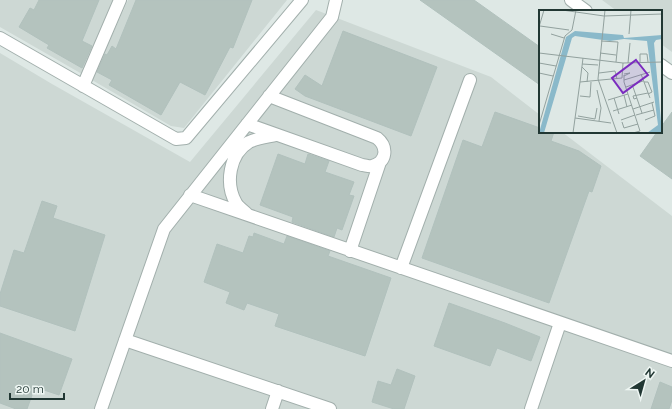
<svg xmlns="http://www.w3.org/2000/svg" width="672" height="409" viewBox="0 0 672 409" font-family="Raleway,sans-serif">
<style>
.built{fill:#cdd8d4}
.building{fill:#b4c3be;stroke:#b1c1bd}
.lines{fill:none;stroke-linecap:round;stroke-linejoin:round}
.minor-casing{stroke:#a2afac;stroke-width:14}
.minor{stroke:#fff;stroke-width:12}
.inset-road{fill:none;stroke:#92a19e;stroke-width:1}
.view{fill:#7b2cbf;fill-opacity:0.15;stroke:#7b2cbf;stroke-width:2}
.inset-edge{fill:none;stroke:#213733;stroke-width:2}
</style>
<rect width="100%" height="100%" fill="#dee8e5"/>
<path class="built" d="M0 0H116L82 74 0 27Z
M128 0H287L184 128 171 126 92 80Z
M602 0H672V52L661 44V11H617Z
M316 10 491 77 540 115V132H562L672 216V409H0V53L52 84 190 162Z"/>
<path class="building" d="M39 0H99L82 41 92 46 82 68 47 48 49 45 19 27 30 8 34 10Z
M136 0H252L233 48 230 47 205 95 180 82 161 115 109 85 112 80 97 72 105 54 107 55 112 46 116 49Z
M420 0H474L540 47V85Z
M343 31 437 67 411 136 305 96 295 89 305 75 322 86Z
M495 112 540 128V132H554L551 141 579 151 601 166 592 192 589 191 549 303 422 258 463 140 482 147Z
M672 112V179L640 156 657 132H661V127Z
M278 154 305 164 308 154 329 161 325 172 354 182 349 195 354 196 342 230 337 228 334 237 292 222 293 217 260 205Z
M42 201 57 206 53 218 105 235 75 331 0 306V294L14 250 24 253Z
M254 233 284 244 287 236 330 251 328 256 391 278 365 356 275 326 279 314 247 303 244 310 226 303 230 292 204 282 217 244 243 253 249 236 253 237Z
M449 303 505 323 540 337 531 361 497 348 490 366 434 346Z
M0 333 72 359 59 395 35 387 27 409H16L0 403Z
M397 369 415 376 404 409H394L372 402 378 381 391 385Z
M660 382 672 387V400L669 409H651Z"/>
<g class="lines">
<defs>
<path id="minor" d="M571 0 586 11
M0 38 176 139 186 138 302 0
M661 65 672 73
M83 86 120 0
M247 124 362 165C365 165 369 167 372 166 387 162 388 147 377 138L269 96
M190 195 672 361
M247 214C243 210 238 207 236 203 225 184 229 154 249 142 257 138 267 137 276 135
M350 251 380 162
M401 268 470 80
M125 340 330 409
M101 409 164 229 332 17 336 0
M272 409 278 391
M531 409 560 323"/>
</defs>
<use href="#minor" class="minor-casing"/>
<use href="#minor" class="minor"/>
</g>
<g transform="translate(539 10)">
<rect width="123" height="123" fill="#dee8e5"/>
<path d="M36 21 84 25 85 28 123 25V29L117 30 115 33 123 123H108L119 115 108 31 85 29 71 31 36 26 33 28 5 123H0L27 27Z" fill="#8ab9ca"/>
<path class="inset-road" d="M23 0 65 6 123 4M66 0 59 69 78 123M1 16 30 20M0 17 5 0M12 24 25 28M90 24 92 0M62 31 79 32 77 52M0 43 84 53 123 52M61 43 77 45M101 52V44H108L109 52M0 53 17 56M89 53 91 33M43 54 59 55M43 57 49 63 48 72M0 63 14 66M60 63 76 61 78 69M102 64 111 88M85 65V72L101 121 94 123M85 66 91 63 85 64M85 70 111 62M41 72 44 48M105 72H109L113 82 109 84M87 77 104 71M94 77 103 103M123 78V92M58 80 62 98 60 111M85 85 88 97M41 86 51 87 52 72M75 88 80 104M98 88 95 89 94 86 109 83M69 90 89 84M94 99 115 92M74 101 93 95M97 105 115 100M39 106 56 109 58 98M36 108 72 113M82 110 96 105M106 110 116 106 113 93M83 112 85 118 99 114M0 115 26 26 33 20 37 0M34 123 41 72 83 68 84 53"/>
<path class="view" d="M97 50 109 65 84 83 73 68Z"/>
<rect width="123" height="123" class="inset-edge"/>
</g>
<g transform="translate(644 381) rotate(37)" stroke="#eef6f3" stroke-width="3" paint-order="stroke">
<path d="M0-3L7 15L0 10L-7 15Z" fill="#213733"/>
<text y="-6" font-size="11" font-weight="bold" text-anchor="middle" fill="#213733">N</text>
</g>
<path d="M10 393v6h54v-6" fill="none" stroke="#213733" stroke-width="2"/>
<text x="16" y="393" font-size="12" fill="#213733" stroke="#eef6f3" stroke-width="3" paint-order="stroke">20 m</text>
</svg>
